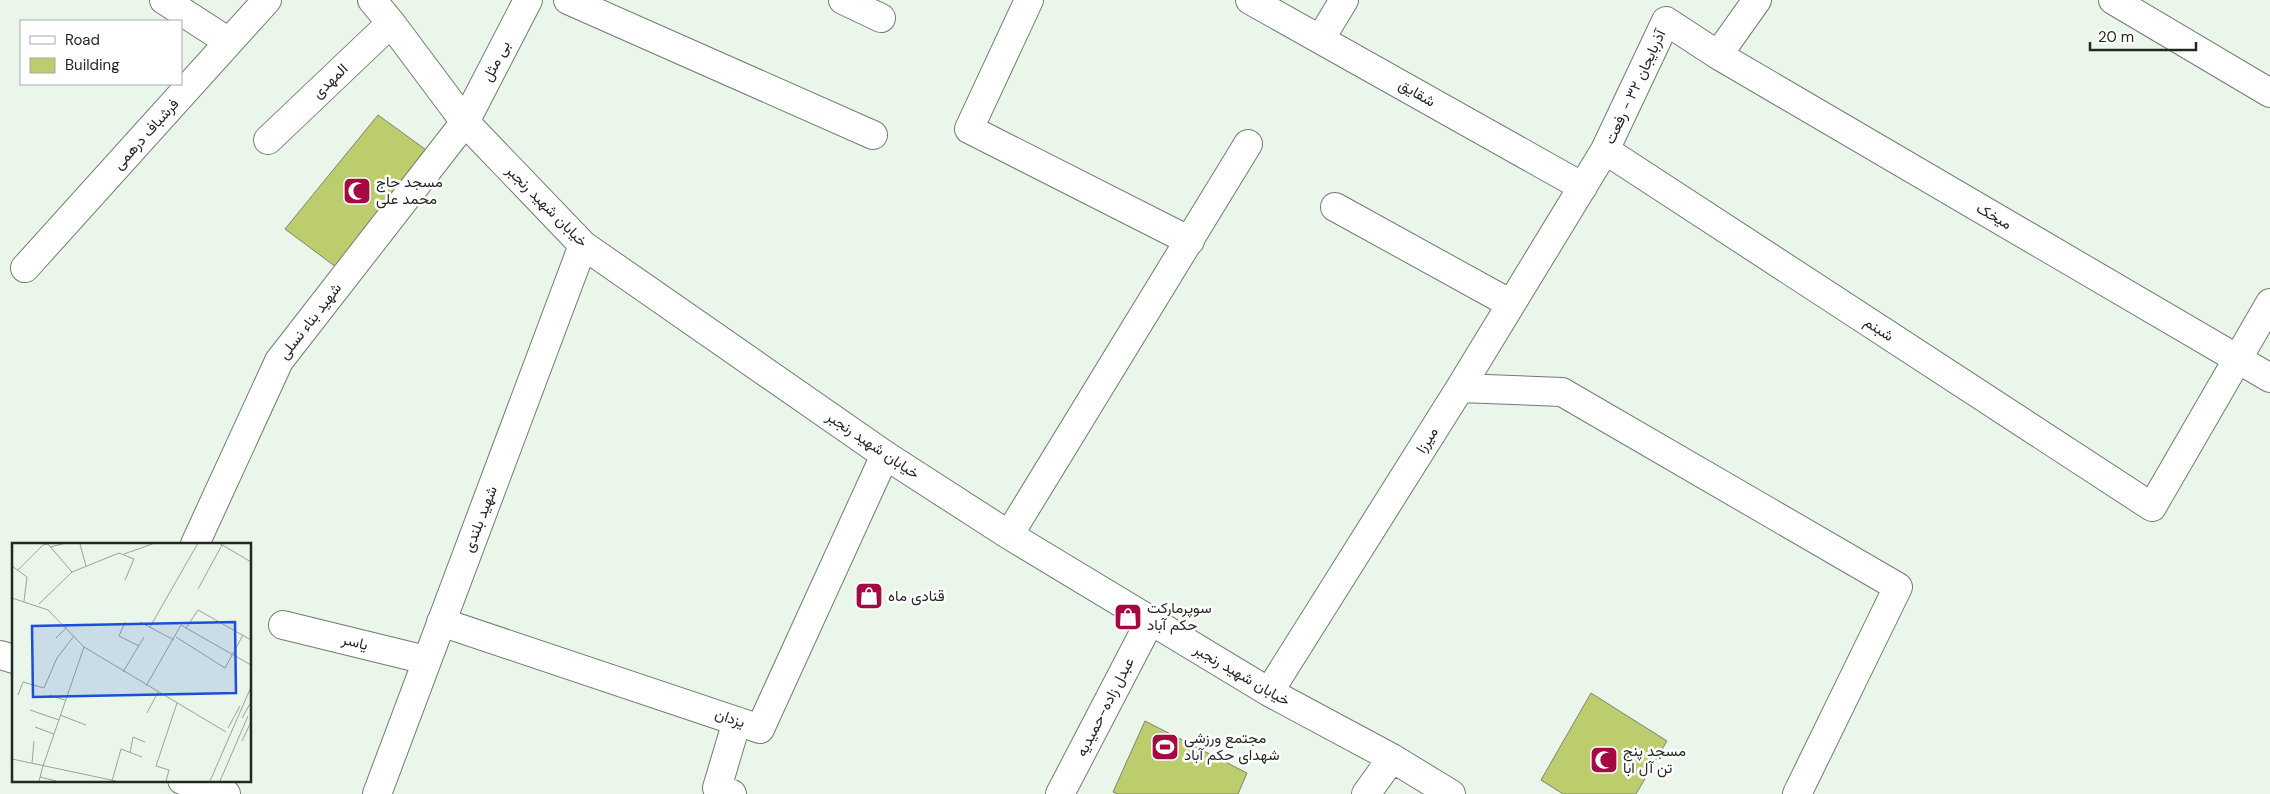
<svg xmlns="http://www.w3.org/2000/svg" width="2270" height="794" viewBox="0 0 2270 794" font-family="'DM Sans',Vazirmatn,sans-serif">
<style>
.building{fill:#bccd6e;stroke:#7f8274}
.lines{fill:none;stroke-linecap:round;stroke-linejoin:round}
.minor-casing{stroke:#717c71;stroke-width:30}
.minor{stroke:#fff;stroke-width:28}
.labels{text-anchor:middle;stroke-width:5;stroke-linejoin:round;paint-order:stroke}
.street-label{font-size:15px;fill:#242824;stroke:#fff}
.poi-label{font-size:15px;fill:#242824;stroke:#fff;text-anchor:start}
.inset-road{fill:none;stroke:#9aa49a;stroke-width:1}
.view{fill:#1d4ed8;fill-opacity:0.15;stroke:#1d4ed8;stroke-width:2.5}
.inset-edge{fill:none;stroke:#242824;stroke-width:2.5}
</style>
<rect width="100%" height="100%" fill="#e9f6e9"/>
<path class="building" d="M378 115 429 152 336 267 285 229Z
M1591 693 1667 741 1636 794H1563L1541 780Z
M1145 721 1247 773 1238 794H1118L1113 792Z"/>
<g class="lines">
<defs>
<path id="minor" d="M164 0 229 42
M372 0 391 23 465 122 583 245 885 455 1009 535 1269 692 1392 758 1451 794
M568 0 873 135
M843 0 881 18
M1029 0 969 129 1190 241
M1250 0 1583 187
M2113 0 2270 93
M1321 38 1344 0
M1718 55 2270 378
M268 140 391 23
M1605 150 2152 507 2270 303
M1335 207 1511 304
M25 268 267 0
M1460 388 1562 392 1898 587 1797 794
M1009 535 1248 144
M195 544 279 361 465 122 528 0
M441 622 760 729 885 455
M283 625 426 660
M0 655 14 659
M1269 692 1460 388 1605 150 1666 21 1718 55 1757 0
M182 780 226 794
M377 794 583 245
M732 794 717 788 737 721
M1060 794 1150 621
M1366 794 1392 758"/>
</defs>
<use href="#minor" class="minor-casing"/>
<use href="#minor" class="minor"/>
</g>
<defs>
<symbol id="mosque-square" viewBox="-11 -11 22 22"><rect x="-9" y="-9" width="18" height="18" rx="4" fill="#a40941" stroke="#fff"/><path d="M3.5-4.9A6 6 0 1 0 3.5 4.9A5 5 0 1 1 3.5-4.9Z" fill="#fff"/></symbol>
<symbol id="shop-square" viewBox="-11 -11 22 22"><rect x="-9" y="-9" width="18" height="18" rx="4" fill="#a40941" stroke="#fff"/><path d="M-5-2.5h2.3a2.7 3.5 0 0 1 5.4 0H5L5.5 6h-11ZM-1.5-2.5h3a1.5 2.3 0 0 0-3 0Z" fill="#fff"/></symbol>
<symbol id="stadium-square" viewBox="-11 -11 22 22"><rect x="-9" y="-9" width="18" height="18" rx="4" fill="#a40941" stroke="#fff"/><path d="M0-5a6.5 5 0 1 0 0 10a6.5 5 0 1 0 0-10ZM-3.5-1.8h7v3.6h-7Z" fill="#fff"/></symbol>
</defs>
<g fill-rule="evenodd">
<use href="#mosque-square" x="341" y="175" width="32" height="32"/>
<use href="#shop-square" x="853" y="580" width="32" height="32"/>
<use href="#shop-square" x="1112" y="601" width="32" height="32"/>
<use href="#stadium-square" x="1149" y="731" width="32" height="32"/>
<use href="#mosque-square" x="1588" y="744" width="32" height="32"/>
</g>
<g class="labels">
<g class="street-label">
<text transform="translate(496 61) rotate(-63)" y="5">بی مثل</text>
<text transform="translate(330 81) rotate(-44)" y="5">المهدی</text>
<text transform="translate(1635 87) rotate(-65)" y="5">آذربایجان ۳۲ - رفعت</text>
<text transform="translate(1417 93) rotate(30)" y="5">شقایق</text>
<text transform="translate(146 134) rotate(-48)" y="5">فرشباف درهمی</text>
<text transform="translate(547 206) rotate(45)" y="5">خیابان شهید رنجبر</text>
<text transform="translate(1994 216) rotate(30)" y="5">میخک</text>
<text transform="translate(310 321) rotate(-52)" y="5">شهید بناء نسلی</text>
<text transform="translate(1879 329) rotate(33)" y="5">شبنم</text>
<text transform="translate(1427 440) rotate(-58)" y="5">میرزا</text>
<text transform="translate(873 445) rotate(34)" y="5">خیابان شهید رنجبر</text>
<text transform="translate(480 519) rotate(-69)" y="5">شهید بلندی</text>
<text transform="translate(355 642) rotate(14)" y="5">یاسر</text>
<text transform="translate(1242 675) rotate(30)" y="5">خیابان شهید رنجبر</text>
<text transform="translate(1105 707) rotate(-63)" y="5">عبدل زاده-حمیدیه</text>
<text transform="translate(730 718) rotate(19)" y="5">یزدان</text>
</g>
<g class="poi-label">
<text x="376" y="187">مسجد حاج<tspan x="376" dy="17">محمد علی</tspan></text>
<text x="888" y="601">قنادی ماه</text>
<text x="1147" y="613">سوپرمارکت<tspan x="1147" dy="17">حکم آباد</tspan></text>
<text x="1184" y="743">مجتمع ورزشی<tspan x="1184" dy="17">شهدای حکم آباد</tspan></text>
<text x="1623" y="756">مسجد پنج<tspan x="1623" dy="17">تن آل ابا</tspan></text>
</g>
</g>
<g transform="translate(12 543)">
<rect width="239" height="239" fill="#e9f6e9"/>
<path class="inset-road" d="M207 0 239 19M68 1 74 23M31 2 36 1 60 29M38 4 54 0M112 11 143 0M0 23 15 34 12 58M6 27 31 2M186 46 210 2M0 55 36 67 72 104 214 189M27 61 60 29 107 10 122 16 113 37M113 79 107 93 127 103M128 79 162 97M138 84 186 0M174 85 239 122M164 94 213 125 231 92M44 95 55 84M111 129 132 94M134 143 169 82 174 85 186 67 239 97M6 152 11 139 32 145 45 115 62 93M37 152 53 157M18 167 47 177M135 170 146 149M48 172 74 182M230 175 239 159M23 184 42 191M216 185 228 163M230 198 239 179M118 210 121 194 133 199M0 216 104 238M20 220 22 198M31 223 72 104M28 234 44 238M27 238 31 223M100 238 109 206 130 214M154 238 157 227 144 223 165 160M198 238 239 144M208 238 236 173"/>
<path class="view" d="M223 79 224 150 21 154 20 83Z"/>
<rect width="239" height="239" class="inset-edge"/>
</g>
<rect x="20" y="20" width="162" height="65" fill="#ffffff" stroke="#a7a9a7"/>
<rect x="30" y="36" width="25" height="8" fill="#ffffff" stroke="#a7a9a7"/>
<text x="65" y="45" font-size="15" fill="#242824">Road</text>
<rect x="30" y="58" width="25" height="15" fill="#bccd6e" stroke="#a7a9a7"/>
<text x="65" y="70" font-size="15" fill="#242824">Building</text>
<path d="M2090 42v8h106v-8" fill="none" stroke="#242824" stroke-width="2.5"/>
<text x="2098" y="42" font-size="15" fill="#242824" stroke="#ffffff" stroke-width="4" paint-order="stroke">20 m</text>
</svg>
